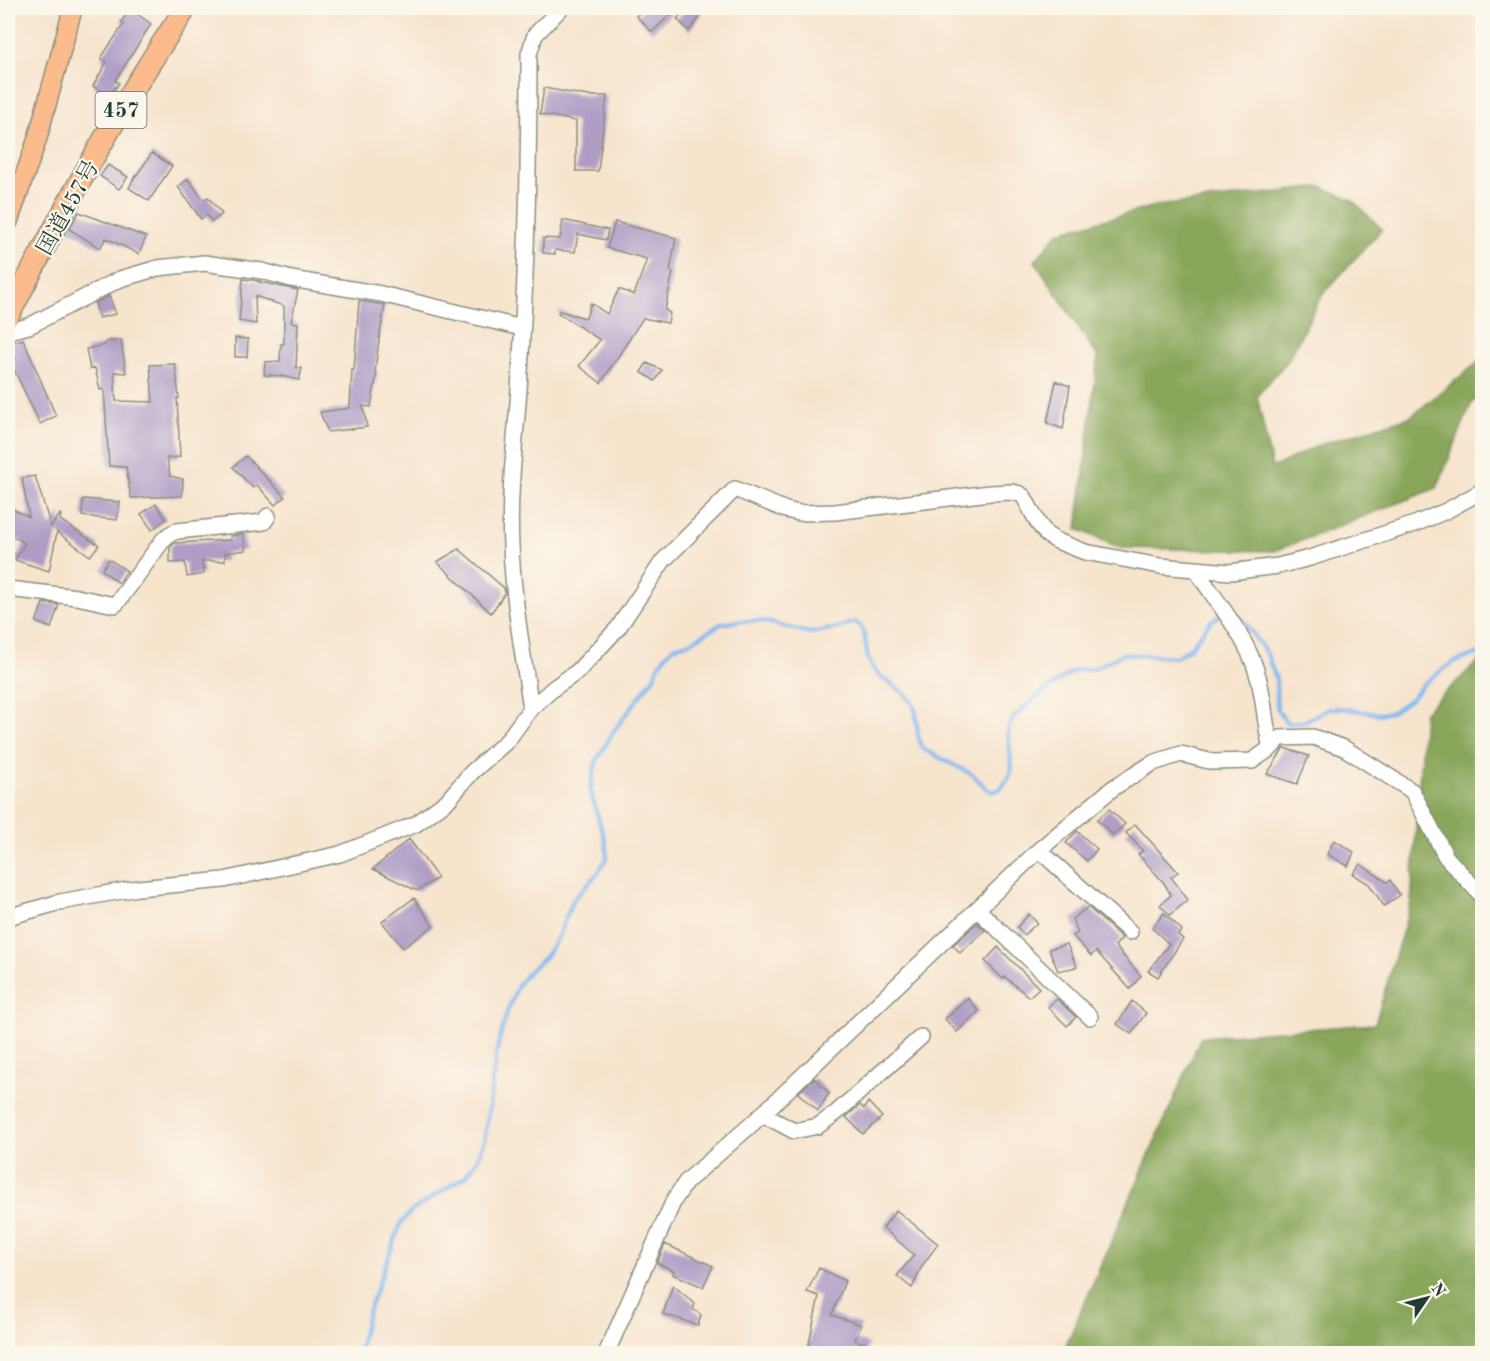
<svg xmlns="http://www.w3.org/2000/svg" width="1490" height="1361" viewBox="0 0 1490 1361" font-family="'Old Standard TT','Noto Serif JP',serif">
<style>
.forest{fill:#89a65a;stroke:#547247;stroke-width:1.5}
.lines{fill:none;stroke-linecap:round;stroke-linejoin:round}
.stream{stroke:#81b9f1;stroke-width:4}
.building{fill:#af9dc6}
.minor-casing{stroke:#8b9080;stroke-width:18}
.major-casing{stroke:#8b9080;stroke-width:21}
.highway-casing{stroke:#8b9080;stroke-width:24}
.minor{stroke:#fff;stroke-width:15}
.major{stroke:#fbbb8c;stroke-width:18}
.highway{stroke:#fbbb8c;stroke-width:21}
.labels{text-anchor:middle;stroke-width:4.5;stroke-linejoin:round;paint-order:stroke}
.shield{fill:#fbf7ec;stroke:#61756b;stroke-width:1.5}
.shield-label{font-size:21px;font-weight:bold;fill:#1f3d34}
.street-label{font-size:22px;fill:#1f3d34;stroke:#fbf7ec}
</style>
<rect width="100%" height="100%" fill="#fbf7ec"/>
<filter id="ink" filterUnits="userSpaceOnUse"><feTurbulence type="fractalNoise" baseFrequency=".0167" numOctaves="2"/><feDisplacementMap in="SourceGraphic" scale="12" xChannelSelector="R" yChannelSelector="G"/><feConvolveMatrix kernelMatrix="1 2 1 2 8 2 1 2 1" color-interpolation-filters="sRGB"/></filter>
<filter id="wash" filterUnits="userSpaceOnUse"><feTurbulence type="fractalNoise" baseFrequency=".008" numOctaves="4" result="noise"/><feDisplacementMap in="SourceGraphic" scale="24" xChannelSelector="R" yChannelSelector="G"/><feGaussianBlur stdDeviation="1.35" result="paint"/><feColorMatrix in="noise" values="0 0 0 0 0 0 0 0 0 0 0 0 0 0 0 0 0 1.4 0 .05"/><feComposite in="paint" operator="in"/></filter>
<g filter="url(#wash)">
<rect width="100%" height="100%" fill="#f7e4cd"/>
<path class="forest" d="M1322 187 1352 200 1382 229 1322 295 1288 360 1257 396 1272 468 1319 445 1410 417 1482 359V396L1472 402 1437 488 1275 551 1120 548 1077 529 1098 357 1035 261 1059 232 1156 206Z
M1482 658V1353L1062 1354 1201 1037 1375 1024 1411 903 1424 712Z"/>
<g class="lines">
<path class="stream" d="M1230 613H1235L1245 623 1267 654 1276 679 1277 709 1287 723 1303 722 1329 709 1340 708 1379 714 1392 712 1412 698 1423 684 1452 663 1482 652
M358 1354 368 1312 401 1223 413 1210 466 1176 477 1160 484 1143 497 1049 507 1012 518 985 529 971 545 957 557 939 573 900 599 872 607 857 606 844 590 790 596 762 613 732 654 677 659 665 666 655 674 647 691 642 721 624 739 621H762L810 633 837 628 855 622C870 631 863 649 870 663 879 682 903 686 913 704 920 718 914 735 923 749L973 775 988 790 993 792 1000 789 1009 778 1012 768 1008 735 1009 727 1013 718 1036 697 1069 674 1076 670 1093 669 1123 654 1176 657 1190 648 1211 621 1223 614"/>
</g>
<g id="blocks">
<path class="building" d="M646 8H664L671 14 652 32 636 16Z
M687 8H694L702 14 689 31 677 19Z
M130 9 151 24 115 81 119 83 109 96 93 86 107 62 101 58 124 24 121 22Z
M544 88 588 96H607L598 171H576V121L540 114Z
M152 153 172 166 149 201 129 188 135 176H136Z
M108 165 128 177 119 189 100 176Z
M188 179 204 200 208 197 222 214 212 222 207 215 201 219 178 187Z
M79 212 146 237 139 254 106 238 100 248 69 229Z
M563 220 608 230 606 240 578 234 575 252 555 250V254L543 253V238L560 239Z
M615 222 676 238 670 271 673 272 665 310 670 313 668 323 643 318 601 383 579 366 600 340 558 313 559 311 586 318 591 303 607 314 619 289 634 295 647 259 607 248Z
M243 279 260 281 259 282 298 290 291 322 298 323 296 368H302L299 380 282 376 264 375 265 362 280 361 281 344H284V306L255 296 256 324 239 321Z
M109 296 116 314 99 318 95 303Z
M359 301 385 305 379 339 375 372 377 373 371 407 363 406 367 427 328 432 320 412 350 408 352 370H354Z
M235 338 248 339 247 357H235Z
M23 339 56 416 40 424 10 361 16 359 10 343Z
M121 340 126 373 114 372 116 401 153 402 150 365 175 364 179 398H177L180 457 167 458 170 476 183 479 182 496 131 498 126 467 109 466 104 389 100 390 95 368 90 369 86 349 105 345V342Z
M647 363 662 370 655 381 641 372Z
M1056 381 1070 386 1063 429 1047 423Z
M246 456 285 497 275 505 257 485 253 488 233 467Z
M35 476 51 527 60 514 61 515 60 520 99 545 90 556 57 532 49 571 15 560 25 543 8 534V507L29 517 22 478Z
M83 499 120 502 117 520 82 516Z
M156 504 166 519 152 530 141 514Z
M243 534 246 550 225 553V561H202L204 574 187 577 185 562 170 563V547L175 543 231 540 230 536Z
M459 549 504 588 505 593 491 613 437 562Z
M109 559 127 571 119 583 102 570Z
M43 603 59 605 51 628 36 622Z
M1284 748 1309 756 1297 784 1267 774Z
M1109 809 1125 824 1113 835 1097 820Z
M1135 824 1178 872 1171 877 1188 900 1170 915 1160 905 1171 895 1164 883 1138 854 1143 851 1126 833Z
M1077 831 1097 849 1087 861 1066 843Z
M409 839 438 878 417 891 373 869Z
M1334 840 1354 852 1348 866 1327 854Z
M1360 864 1387 882 1390 880 1400 895 1384 906 1369 884 1353 874Z
M414 898 433 926 403 948 382 922Z
M1088 907 1122 938 1115 946 1141 976 1130 989 1096 951 1091 956 1073 936 1078 933 1072 919Z
M1164 913 1182 930 1178 935 1183 939 1158 977 1148 971 1169 944 1152 928Z
M1029 914 1037 923 1024 935 1017 927Z
M977 923 985 930 960 953 953 945Z
M1067 944 1077 967 1058 971 1049 949Z
M998 947 1039 988 1029 997 1005 977 1003 979 985 961Z
M968 998 979 1011 957 1032 945 1019Z
M1057 999 1076 1017 1067 1026 1048 1007Z
M1132 1001 1146 1013 1131 1034 1117 1024Z
M814 1078 829 1093 818 1111 798 1093Z
M868 1102 882 1117 863 1134 846 1117 860 1105 864 1109Z
M896 1210 938 1244 922 1266 912 1288 897 1276 914 1255 883 1228Z
M665 1244 713 1266 703 1287 673 1274 674 1271 657 1263Z
M819 1268 845 1281 832 1315 861 1325 855 1340 869 1344 866 1353H807L819 1296 807 1292Z
M673 1285 695 1304 693 1309 701 1315 698 1325 663 1314Z"/>
</g>
</g>
<g filter="url(#ink)">
<use href="#blocks" fill-opacity="0" stroke="#8b9080" stroke-width="1.5"/>
<g class="lines">
<defs>
<path id="minor" d="M8 331 29 326 120 279 158 268 204 263 262 271 291 279 381 294 522 328
M1196 570C1216 601 1245 635 1256 670 1265 696 1264 723 1271 748
M8 589 77 597 114 605 117 603 163 540 170 534 177 531 264 522 268 516
M531 708C523 654 513 600 511 545 508 487 517 431 520 373 527 266 529 160 529 54L535 35 561 8
M1039 850 1130 932
M978 910 1090 1017
M8 917 60 902 138 888 224 880 340 854 416 824 447 801 472 772 507 741 531 708 555 687 577 672 618 628 663 561 735 489 786 510 799 513 835 512 990 493 1012 492 1020 494 1024 497 1038 523 1047 535 1057 541 1085 552 1160 566 1230 572 1278 566 1310 558 1415 524 1446 511 1482 491
M762 1114 794 1131 818 1126 836 1113 921 1037
M606 1354 674 1200 686 1182 753 1123 1039 850 1113 788 1153 763 1181 754 1213 762 1252 761 1271 748 1280 738 1313 737 1344 748 1412 791 1446 857 1482 896"/>
<path id="major" d="M8 223 37 140 73 8"/>
<path id="highway" d="M8 316C63 211 119 106 186 8"/>
</defs>
<use href="#minor" class="minor-casing"/>
<use href="#major" class="major-casing"/>
<use href="#highway" class="highway-casing"/>
<use href="#minor" class="minor"/>
<use href="#major" class="major"/>
<use href="#highway" class="highway"/>
</g>
</g>
<g class="labels">
<rect class="shield" x="95.5" y="92" width="51" height="36" rx="4.5"/>
<g class="shield-label">
<text x="121" y="117">457</text>
</g>
<g class="street-label">
<text transform="translate(67 207) rotate(-61)" y="8">国道457号</text>
</g>
</g>
<rect width="1490" height="1361" fill="none" stroke="#fbf7ec" stroke-width="30"/>
<g transform="translate(1427 1298) rotate(55)" stroke="#fbf7ec" stroke-width="4.5" paint-order="stroke">
<path d="M0-4.5L10 22L0 15L-10 22Z" fill="#1f3d34"/>
<text y="-9" font-size="16" font-weight="bold" text-anchor="middle" fill="#1f3d34">N</text>
</g>
</svg>
